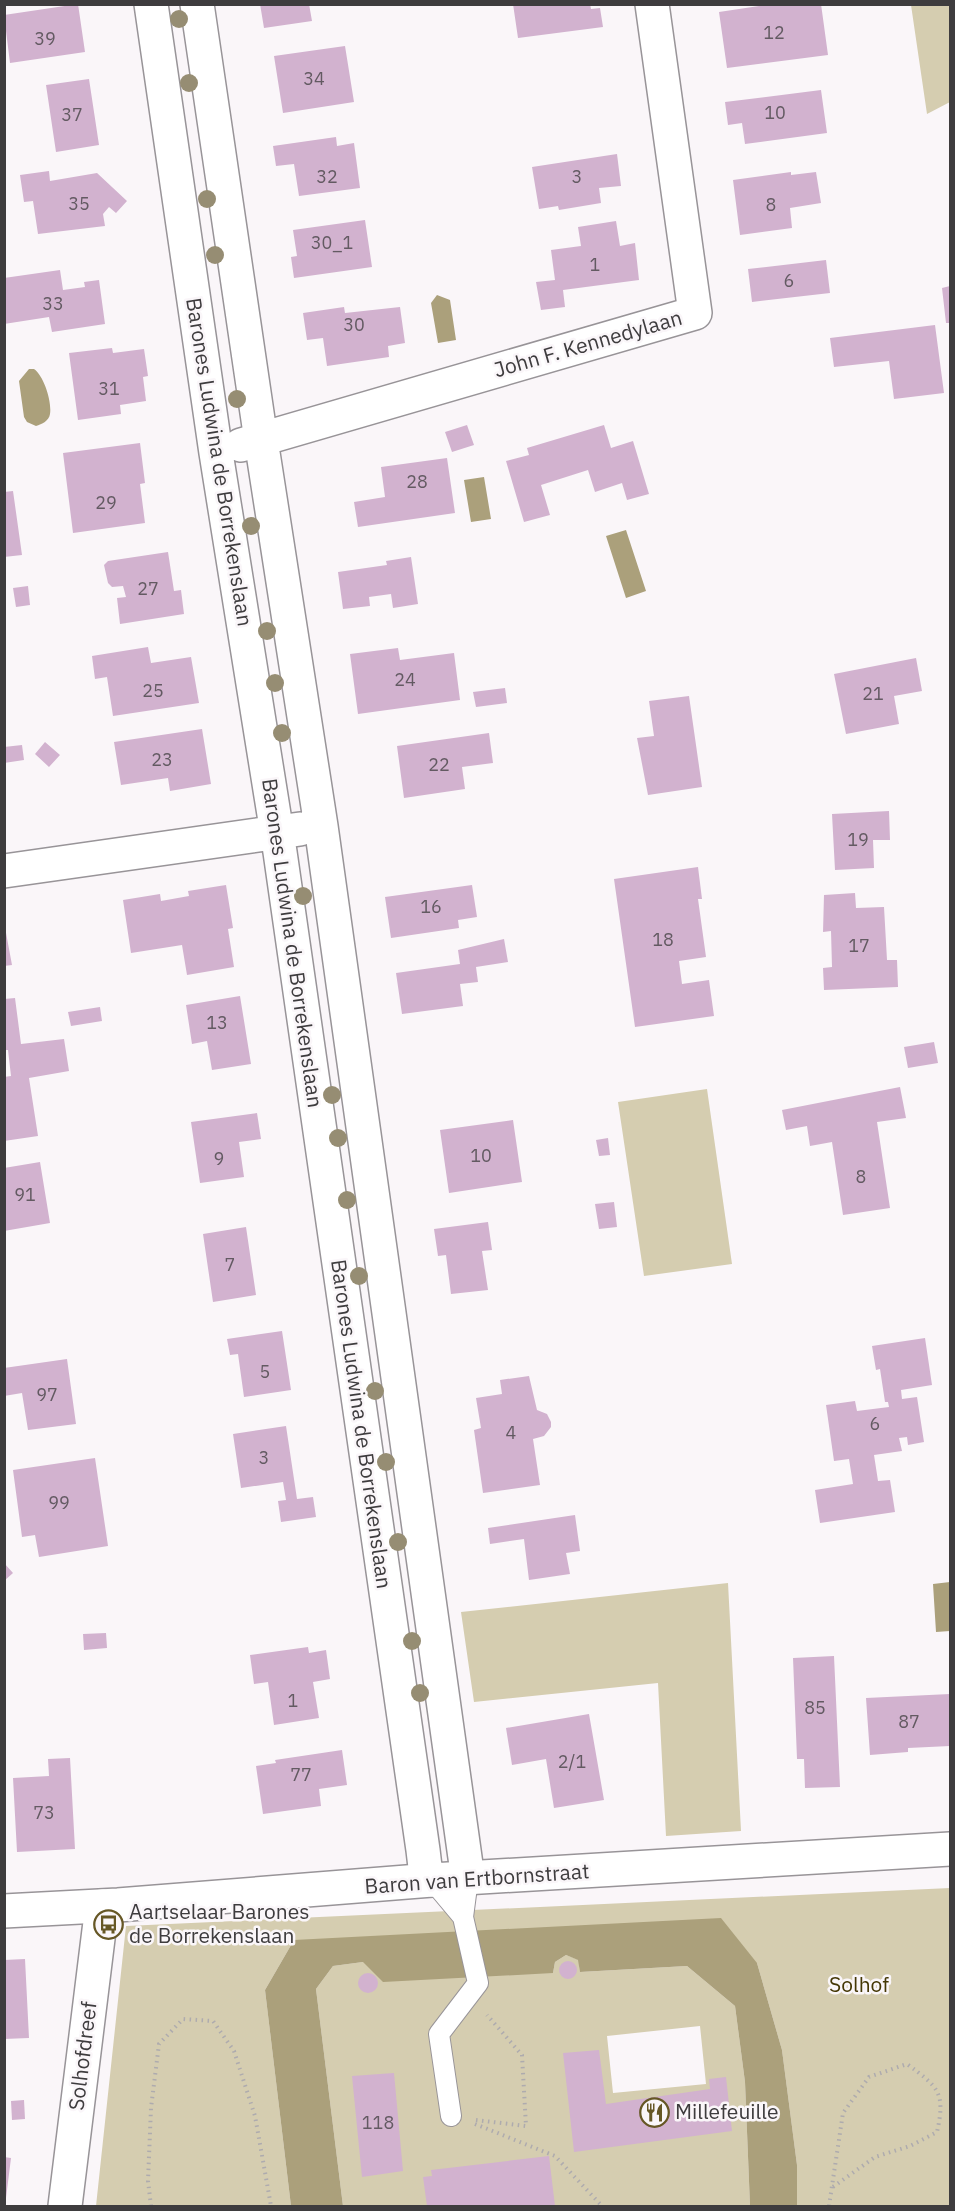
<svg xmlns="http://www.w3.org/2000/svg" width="955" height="2211" viewBox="0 0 955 2211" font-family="'IBM Plex Sans',sans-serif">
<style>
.green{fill:#d5cdb0;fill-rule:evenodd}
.water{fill:#aba07b}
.building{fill:#d2b2cf}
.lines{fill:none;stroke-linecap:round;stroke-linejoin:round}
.service-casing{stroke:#989498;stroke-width:22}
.minor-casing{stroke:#989498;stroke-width:36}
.tertiary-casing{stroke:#989498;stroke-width:36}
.path{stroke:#aeabae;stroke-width:4;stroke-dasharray:1.5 4.5;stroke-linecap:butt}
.service{stroke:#fff;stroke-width:20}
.minor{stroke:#fff;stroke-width:33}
.tertiary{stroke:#fff;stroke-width:33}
.tree{fill:#968d73}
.labels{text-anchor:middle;stroke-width:5;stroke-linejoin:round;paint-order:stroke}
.number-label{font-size:18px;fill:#635a62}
.street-label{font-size:21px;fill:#3e3c3e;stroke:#faf6f9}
.poi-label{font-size:21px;fill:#3e3c3e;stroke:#faf6f9;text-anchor:start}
.park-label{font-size:21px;fill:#443705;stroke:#faf6f9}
</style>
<rect width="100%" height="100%" fill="#faf6f9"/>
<path class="green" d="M911 5H950V102L927 114Z
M707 1089 732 1264 644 1276 618 1102Z
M728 1583 741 1831 666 1836 658 1683 474 1702 461 1612Z
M950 1888V2206H797V2165L782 2050 757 1963 294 1940 265 1990 291 2206H96L126 1926Z
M566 1955 579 1960 580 1972 687 1966 735 2006 745 2082 750 2206H343L316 1989 333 1966 363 1962 553 1973 555 1962ZM700 2026 706 2084 613 2093 607 2036Z"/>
<path class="water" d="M437 295 450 300 456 340 438 343 431 303Z
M29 369H34C44 376 52 402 50 414 49 421 42 424 36 426L27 422 24 417 19 381Z
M484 477 491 519 471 522 464 480Z
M626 530 646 591 626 598 606 536Z
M950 1582V1631L936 1632 933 1584Z
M721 1918 757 1963 782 2050 797 2165V2206H750L745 2082 735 2006 687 1966 580 1972 578 1960 566 1955 555 1962 553 1973 383 1982 363 1962 333 1966 316 1989 343 2206H291L265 1990 294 1940Z"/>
<path class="building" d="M78 4 85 52 10 63 4 15Z
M260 4H309L312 21 264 28Z
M513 4H590L591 9 600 8 603 27 518 38Z
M773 4H821L828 55 727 68 719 12Z
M345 46 354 102 283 113 274 56Z
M89 79 99 145 56 152 46 85Z
M821 90 827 133 745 144 742 123 728 125 725 102Z
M336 137 337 146 354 143 360 188 299 196 294 164 276 166 273 146Z
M617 154 621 186 599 188 601 203 559 210 558 206 539 209 532 167Z
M49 171 50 181 97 173 127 201 116 213 109 207 103 214 105 226 38 234 33 201 24 202 20 175Z
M791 172V175L816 172 821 203 790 208 792 228 740 235 733 180Z
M365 220 372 267 294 278 291 257 297 256 293 230Z
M616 221 620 246 635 243 639 280 563 290 565 307 541 310 536 282 555 280 551 250 581 246 578 227Z
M826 260 830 293 752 302 748 269Z
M60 270 63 290 85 287 84 282 99 280 105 324 52 332 49 317 4 324V278Z
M950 286V323H946L942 288Z
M344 307 345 313 400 307 405 343 388 346 389 357 327 366 323 338 307 340 303 313Z
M935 325 944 393 894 399 889 361 834 367 830 338Z
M112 348 113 353 144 349 148 376 143 377 146 401 120 405 121 414 78 420 69 353Z
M467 425 474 445 452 452 445 432Z
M604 425 611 448 633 441 649 494 627 500 622 483 595 492 588 470 541 485 550 515 524 522 506 461 529 455 527 448Z
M140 443 145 483 140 484 145 523 73 533 63 453Z
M447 458 455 513 358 527 354 502 385 497 381 467Z
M13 491 22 555 4 557V492Z
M168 552 174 591 181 590 184 614 120 624 117 598 126 597 123 586 112 587 108 583 104 565 108 561Z
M411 557 418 604 393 608 391 594 369 597 370 606 343 609 338 572 387 565 386 561Z
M28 586 30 605 16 607 13 588Z
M148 647 151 663 191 657 199 703 113 716 107 677 95 679 92 656Z
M398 648 400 660 454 653 460 700 358 714 350 654Z
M916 658 922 691 894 696 899 724 846 734 834 674Z
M505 688 507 703 476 707 473 692Z
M689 696 702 787 648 795 637 738 654 736 649 701Z
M202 729 211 784 170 791 168 778 121 785 114 742Z
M489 733 493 763 462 767 465 789 404 798 397 746Z
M45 742 60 755 49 767 35 754Z
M22 745 24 760 4 763V747Z
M889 811 890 840H873L874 868 835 870 832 814Z
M698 867 702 899H698L706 957 679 961 682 984 709 980 714 1016 635 1027 614 879Z
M226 885 233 928 228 929 234 967 187 975 182 945 131 953 123 900 160 894 161 901 189 896 188 891Z
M472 885 477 917 458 920 459 928 391 938 385 897Z
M855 893 856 908 884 907 887 960H897L898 987 824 990 823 968 832 967 831 931 823 932 824 895Z
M4 922 12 965 4 966Z
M504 939 508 962 476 967 478 982 460 984 463 1006 402 1014 396 973 460 964 458 950Z
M240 996 251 1064 212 1070 207 1041 192 1044 186 1005Z
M15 998 21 1044 64 1039 69 1071 29 1078 38 1136 4 1141V1077L11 1076 8 1050H4V999Z
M100 1007 102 1021 71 1026 68 1012Z
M934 1042 938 1063 908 1068 904 1047Z
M900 1087 906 1118 877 1122 890 1208 843 1215 832 1142 810 1146 807 1126 786 1130 782 1110Z
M257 1113 261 1139 239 1142 244 1177 200 1183 191 1122Z
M513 1120 522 1182 449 1193 440 1130Z
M608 1138 610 1155 599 1156 596 1140Z
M40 1162 50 1223 4 1231V1168Z
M614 1202 617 1227 599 1229 595 1204Z
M488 1222 492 1250 482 1251 488 1290 451 1294 446 1255 438 1256 434 1229Z
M246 1227 256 1295 213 1302 203 1234Z
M282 1331 291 1390 244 1397 238 1354 230 1355 227 1339Z
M925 1338 932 1385 901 1390 902 1399 917 1397 924 1442 908 1445 907 1437 899 1438 902 1451 874 1455 878 1481 890 1480 895 1512 820 1523 815 1490 853 1484 849 1459 834 1461 826 1405 855 1401 857 1411 889 1407 888 1402H885L880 1369 876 1370 872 1346Z
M67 1359 76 1424 28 1430 22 1393 4 1396V1368Z
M529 1376 537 1410 547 1414 551 1422V1427L544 1436 533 1439 540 1485 483 1493 474 1430 481 1428 476 1398 502 1394 500 1380Z
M286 1426 297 1499 313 1497 316 1517 281 1522 278 1501 286 1500 283 1482 241 1488 233 1434Z
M95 1458 108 1546 39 1557 35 1535 22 1537 13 1470Z
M575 1515 580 1551 566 1553 570 1574 529 1580 524 1539 490 1544 488 1528Z
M4 1563 13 1573 4 1581Z
M106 1633 107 1648 84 1650 83 1634Z
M308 1647 309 1653 326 1650 330 1679 313 1682 319 1718 274 1725 268 1682 254 1684 250 1655Z
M834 1656 840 1787 805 1788 804 1759H797L793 1658Z
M950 1694V1746L908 1748V1752L870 1755 866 1698Z
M589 1714 604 1800 554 1808 546 1759 512 1765 506 1728Z
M342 1750 347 1785 319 1789 321 1806 263 1814 256 1766 276 1763 275 1760Z
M70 1758 75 1849 17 1852 13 1778 49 1776 48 1759Z
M25 1959 29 2038 4 2039V1960Z
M559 1970a9 9 0 1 1 18 0a9 9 0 1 1-18 0Z
M358 1983a10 10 0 1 1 20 0a10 10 0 1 1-20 0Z
M599 2050 606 2104 710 2089 709 2079 726 2077 732 2131 574 2152 563 2053Z
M394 2073 403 2171 362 2177 352 2076Z
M24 2100 25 2119 12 2120 11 2101Z
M549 2156 555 2206H427L423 2177 432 2176 431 2170Z
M4 2157 11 2158 6 2198H4Z"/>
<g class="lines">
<defs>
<path id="service" d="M432 1880 463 1917
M451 2116 439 2034 478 1983 463 1917 468 1879"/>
<path id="minor" d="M151 4 216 453 280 852 423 1850 425 1867 432 1880
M197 4 261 440 321 826 468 1879
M241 445 695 313 652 4
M4 871 300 829
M65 2206 102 1906"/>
<path id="tertiary" d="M4 1911 118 1905 432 1880 950 1849"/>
</defs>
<use href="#service" class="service-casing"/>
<use href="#minor" class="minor-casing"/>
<use href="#tertiary" class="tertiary-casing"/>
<path class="path" d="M476 2120 526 2126 522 2055 487 2015
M475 2124 555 2156 602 2206
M151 2206 148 2181 151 2108 159 2044 183 2019 213 2021 234 2051 255 2116 271 2206
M829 2206 843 2113 869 2077 907 2064C938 2087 946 2092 937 2132L910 2146 875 2157 830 2189"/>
<use href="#service" class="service"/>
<use href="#minor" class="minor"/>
<use href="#tertiary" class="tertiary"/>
</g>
<g class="tree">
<circle cx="179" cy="19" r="9"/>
<circle cx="189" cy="83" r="9"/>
<circle cx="207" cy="199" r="9"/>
<circle cx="215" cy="255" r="9"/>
<circle cx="237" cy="399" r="9"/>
<circle cx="251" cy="526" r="9"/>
<circle cx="267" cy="631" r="9"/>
<circle cx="275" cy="683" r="9"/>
<circle cx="282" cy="733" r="9"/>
<circle cx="303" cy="896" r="9"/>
<circle cx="332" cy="1095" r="9"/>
<circle cx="338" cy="1138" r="9"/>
<circle cx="347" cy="1200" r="9"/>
<circle cx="359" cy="1276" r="9"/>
<circle cx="375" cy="1391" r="9"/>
<circle cx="386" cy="1462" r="9"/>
<circle cx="398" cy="1542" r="9"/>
<circle cx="412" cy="1641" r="9"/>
<circle cx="420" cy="1693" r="9"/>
</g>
<defs>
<symbol id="bus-ring" viewBox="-11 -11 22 22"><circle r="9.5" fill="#faf6f9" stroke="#665725" stroke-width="1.5"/><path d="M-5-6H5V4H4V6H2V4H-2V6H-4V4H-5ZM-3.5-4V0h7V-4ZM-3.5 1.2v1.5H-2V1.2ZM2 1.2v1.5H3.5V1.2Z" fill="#665725"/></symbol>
<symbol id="restaurant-ring" viewBox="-11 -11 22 22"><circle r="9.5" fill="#faf6f9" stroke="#665725" stroke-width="1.5"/><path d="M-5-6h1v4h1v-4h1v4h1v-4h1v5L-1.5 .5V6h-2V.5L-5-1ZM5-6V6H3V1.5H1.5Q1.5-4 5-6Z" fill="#665725"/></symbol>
</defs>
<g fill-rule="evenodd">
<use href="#bus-ring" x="92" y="1908" width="33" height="33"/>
<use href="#restaurant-ring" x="638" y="2096" width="33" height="33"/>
</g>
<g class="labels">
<g class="number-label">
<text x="774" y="39">12</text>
<text x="45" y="45">39</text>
<text x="314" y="85">34</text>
<text x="775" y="119">10</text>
<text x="72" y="121">37</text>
<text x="327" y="183">32</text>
<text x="577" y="183">3</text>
<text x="79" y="210">35</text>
<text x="771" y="211">8</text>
<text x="332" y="249">30_1</text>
<text x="595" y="271">1</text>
<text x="789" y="287">6</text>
<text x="53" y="310">33</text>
<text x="354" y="331">30</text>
<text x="109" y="395">31</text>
<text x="417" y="488">28</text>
<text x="106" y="509">29</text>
<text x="148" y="595">27</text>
<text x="405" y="686">24</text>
<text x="153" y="697">25</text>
<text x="873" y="700">21</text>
<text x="162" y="766">23</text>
<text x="439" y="771">22</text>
<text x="858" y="846">19</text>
<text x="431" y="913">16</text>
<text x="663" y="946">18</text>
<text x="859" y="952">17</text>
<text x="217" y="1029">13</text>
<text x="481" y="1162">10</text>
<text x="219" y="1165">9</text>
<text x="861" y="1183">8</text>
<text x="25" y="1201">91</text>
<text x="230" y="1271">7</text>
<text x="265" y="1378">5</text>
<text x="47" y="1401">97</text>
<text x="875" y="1430">6</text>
<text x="511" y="1439">4</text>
<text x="264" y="1464">3</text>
<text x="59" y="1509">99</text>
<text x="293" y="1707">1</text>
<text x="815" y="1714">85</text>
<text x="909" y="1728">87</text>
<text x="572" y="1768">2/1</text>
<text x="301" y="1781">77</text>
<text x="44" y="1819">73</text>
<text x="378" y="2129">118</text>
</g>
<g class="street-label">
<text transform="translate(588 344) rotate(-16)" y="7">John F. Kennedylaan</text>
<text transform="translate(219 462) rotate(81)" y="7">Barones Ludwina de Borrekenslaan</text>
<text transform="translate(292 943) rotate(82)" y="7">Barones Ludwina de Borrekenslaan</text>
<text transform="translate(361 1424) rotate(82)" y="7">Barones Ludwina de Borrekenslaan</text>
<text transform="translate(477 1879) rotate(-4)" y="7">Baron van Ertbornstraat</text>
<text transform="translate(83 2056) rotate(-83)" y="7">Solhofdreef</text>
</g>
<g class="poi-label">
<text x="129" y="1919">Aartselaar Barones<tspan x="129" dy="24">de Borrekenslaan</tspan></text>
<text x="675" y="2119">Millefeuille</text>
</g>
<g class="park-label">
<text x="859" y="1992">Solhof</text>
</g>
</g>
<rect width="955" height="2211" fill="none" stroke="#3e3c3e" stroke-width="12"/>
</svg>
